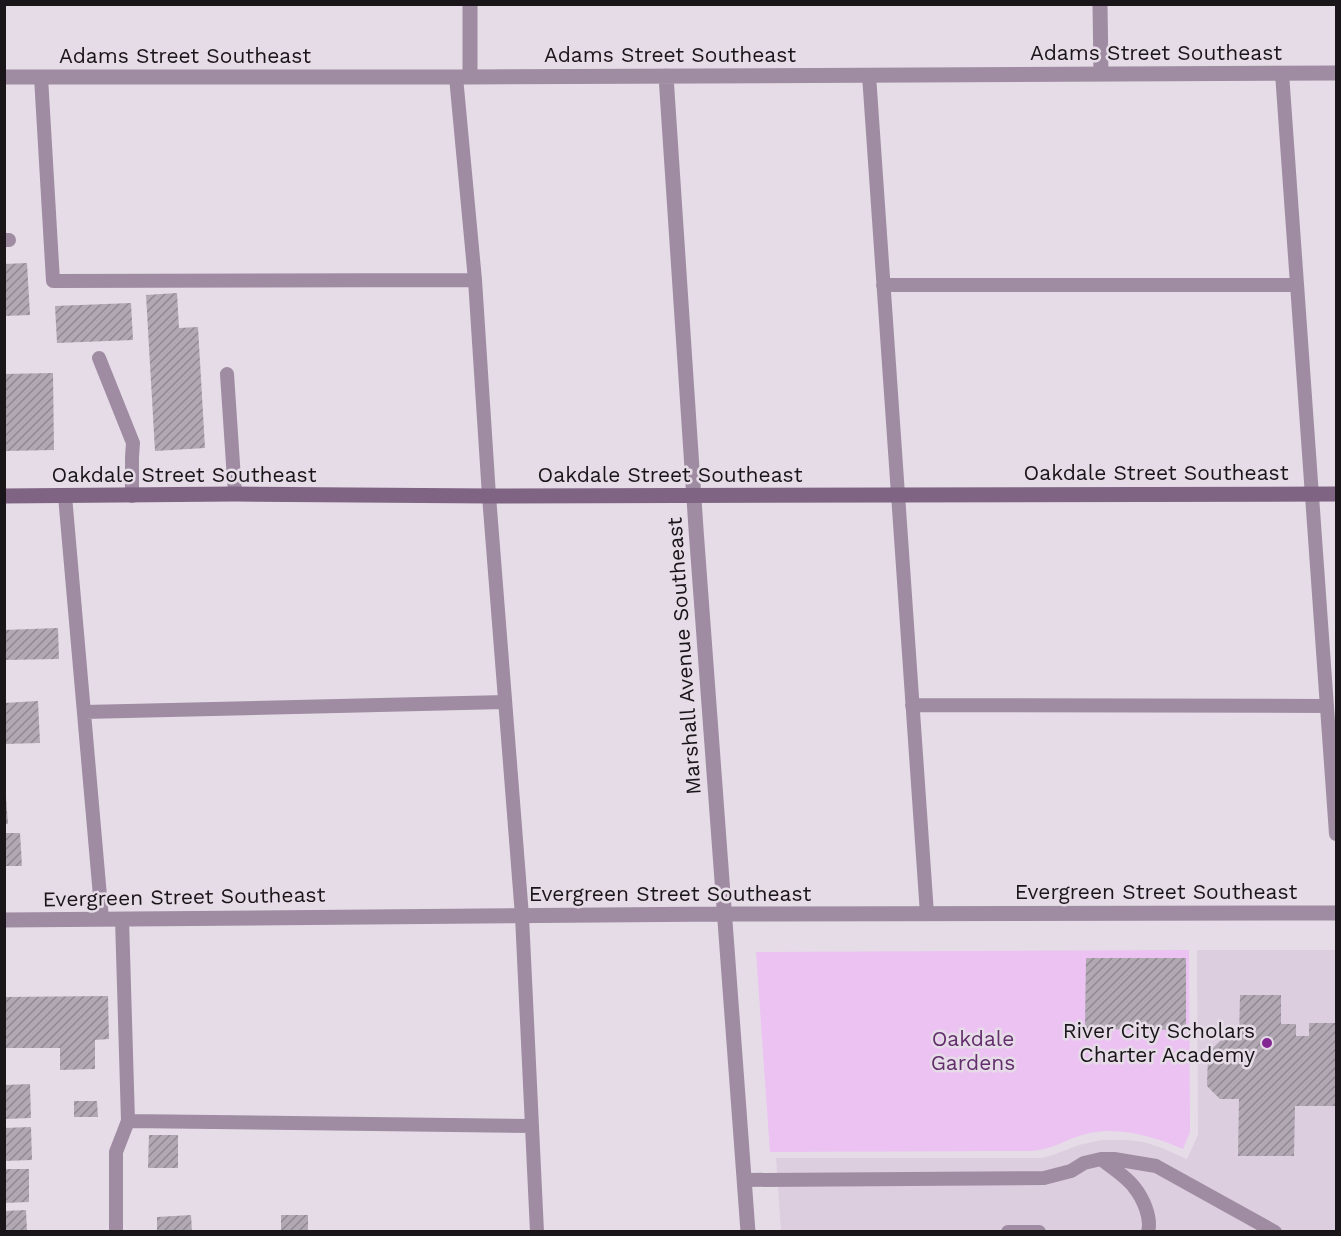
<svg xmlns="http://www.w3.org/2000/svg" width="1341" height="1236" viewBox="0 0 1341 1236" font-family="'Work Sans',sans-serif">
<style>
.built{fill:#dccddf}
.park{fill:#ebc2f2}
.building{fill:url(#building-hatch)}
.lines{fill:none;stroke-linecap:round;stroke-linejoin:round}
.lane{stroke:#9f8ca2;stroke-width:14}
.street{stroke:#9f8ca2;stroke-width:15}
.secondary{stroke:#7f6484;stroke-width:15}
.poi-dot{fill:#832792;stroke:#e6dce7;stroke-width:2}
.labels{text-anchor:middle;stroke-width:5;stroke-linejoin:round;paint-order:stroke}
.street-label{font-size:21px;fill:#191519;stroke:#e6dce7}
.poi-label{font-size:21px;fill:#191519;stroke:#e6dce7;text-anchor:end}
.park-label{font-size:21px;fill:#632e6c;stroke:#e6dce7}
</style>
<defs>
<pattern id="building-hatch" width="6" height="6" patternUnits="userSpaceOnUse" patternTransform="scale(1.5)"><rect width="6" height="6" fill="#b1a8b3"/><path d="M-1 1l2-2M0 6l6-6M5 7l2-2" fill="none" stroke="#8f8891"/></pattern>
</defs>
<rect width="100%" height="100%" fill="#e6dce7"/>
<path class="built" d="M1197 950H1336V1231H781L776 1158H1041L1050 1156 1079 1145 1102 1140H1126L1144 1142 1162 1148 1187 1159 1198 1135Z"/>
<path class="park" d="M1189 950 1190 1132 1183 1149C1152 1136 1116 1125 1082 1135 1071 1138 1061 1144 1051 1147 1045 1149 1038 1150 1032 1151L770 1152 756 952Z"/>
<path class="building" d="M27 263 30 315 4 316V264Z
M177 293 179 328 198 327 205 448 155 451 146 295Z
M131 303 133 340 57 343 55 306Z
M53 373 54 450 4 451V374Z
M58 628 59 659 4 660V630Z
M38 701 40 743 4 744V703Z
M4 797H6L8 824H4Z
M4 833H20L22 866H4Z
M1086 958H1186V1030L1085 1029Z
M1240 995H1281V1024H1296V1036H1309V1023H1336V1106H1295L1294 1156H1238L1239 1099H1220L1207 1086 1208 1053 1222 1039H1239Z
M108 996 109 1039 95 1040V1069L60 1070V1048H4V997Z
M30 1084 31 1118 4 1119V1085Z
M74 1101H97L98 1117H74Z
M31 1127 32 1160 4 1161V1128Z
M149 1135H178V1168H148Z
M4 1169H29V1202L4 1203Z
M26 1210 27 1232H4V1211Z
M191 1215 192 1232H157V1217Z
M281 1215H308V1232H281Z"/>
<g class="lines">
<path class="lane" d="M1282 73 1336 834
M869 75 927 914
M41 77 53 281 475 280
M456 77 475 280 489 496 522 916 537 1232
M4 240H9
M883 285H1297
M99 358 133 443 132 457V496
M227 374 235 494
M65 496 102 919
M912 705 1327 706
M84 712 505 702
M122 919 128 1121 532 1126
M1101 1159C1111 1167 1127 1177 1134 1187 1143 1198 1152 1218 1148 1232
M744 1180 1044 1178 1071 1171 1084 1163 1101 1159H1114L1156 1166 1275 1232
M116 1232V1152L128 1121
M1008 1232H1039"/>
<path class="street" d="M470 4V77
M1100 4 1101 74
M666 76 696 529 748 1232
M4 77H470L1336 73
M4 920 724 914 1336 913"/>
<path class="secondary" d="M4 496 235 494 489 496 1336 494"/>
</g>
<circle class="poi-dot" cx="1267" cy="1043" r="6"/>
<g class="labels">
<g class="street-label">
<text x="1156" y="60">Adams Street Southeast</text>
<text x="670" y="62">Adams Street Southeast</text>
<text x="185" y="63">Adams Street Southeast</text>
<text x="1156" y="480">Oakdale Street Southeast</text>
<text x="184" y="482">Oakdale Street Southeast</text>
<text x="670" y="482">Oakdale Street Southeast</text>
<text transform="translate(684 656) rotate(-94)" y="7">Marshall Avenue Southeast</text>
<text x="1156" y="899">Evergreen Street Southeast</text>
<text x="670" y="901">Evergreen Street Southeast</text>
<text transform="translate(184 897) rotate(-1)" y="7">Evergreen Street Southeast</text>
</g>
<g class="poi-label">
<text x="1255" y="1038">River City Scholars<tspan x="1255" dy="24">Charter Academy</tspan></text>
</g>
<g class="park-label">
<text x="973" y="1046">Oakdale<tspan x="973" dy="24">Gardens</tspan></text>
</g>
</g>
<rect width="1341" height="1236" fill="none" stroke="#191519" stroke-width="12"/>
</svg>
